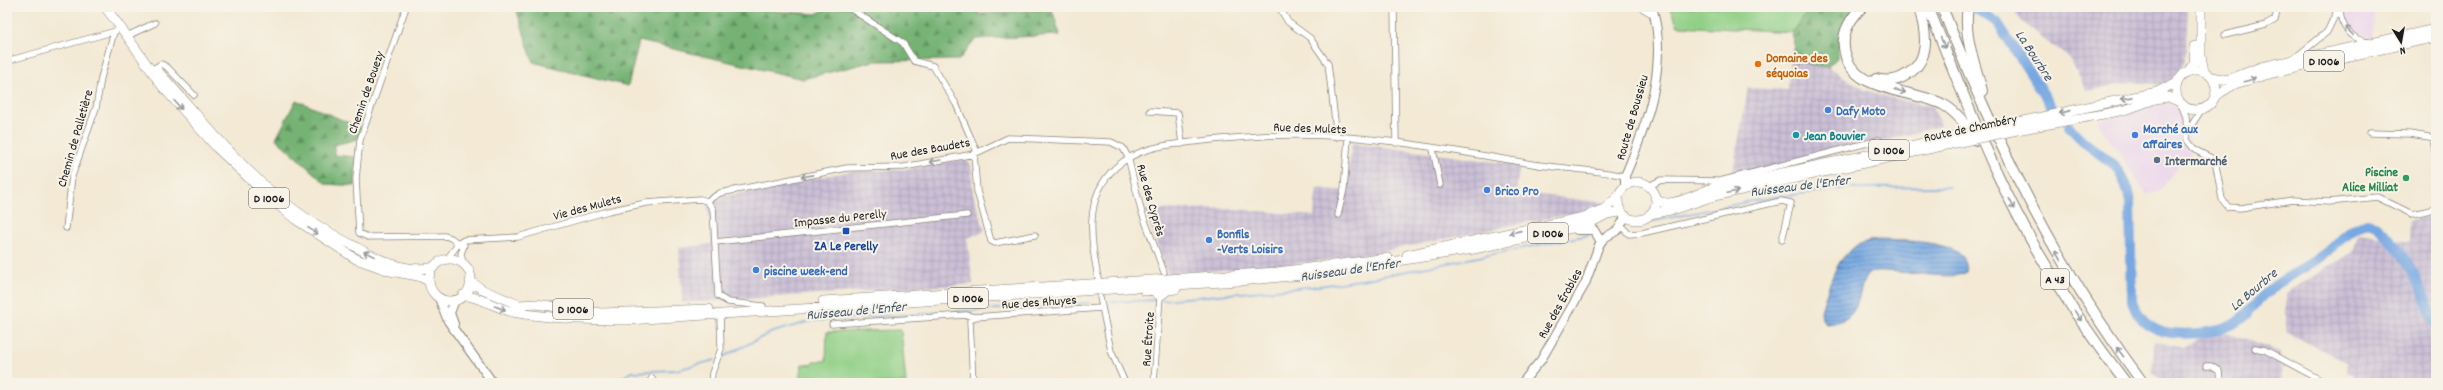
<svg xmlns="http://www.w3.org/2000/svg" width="2443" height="390" viewBox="0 0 2443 390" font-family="Dekko,sans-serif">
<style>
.built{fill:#ead1ec}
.industrial{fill:url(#industrial-grid)}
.green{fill:#90cf86;stroke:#567651}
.forest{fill:url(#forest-firs);stroke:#486748}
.water{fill:url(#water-rules);stroke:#4a627f}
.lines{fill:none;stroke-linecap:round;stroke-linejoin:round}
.stream{stroke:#77a8e2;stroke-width:1.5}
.river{stroke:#77a8e2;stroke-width:10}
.street-casing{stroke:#888278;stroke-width:7}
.secondary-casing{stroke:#888278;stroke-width:10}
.primary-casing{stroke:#888278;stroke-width:10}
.highway-casing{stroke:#888278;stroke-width:12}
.street{stroke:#fff;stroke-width:5.5}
.secondary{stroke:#fff;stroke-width:8}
.primary{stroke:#fff;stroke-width:9}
.highway{stroke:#fff;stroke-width:10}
.primary-bridge-casing{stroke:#888278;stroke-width:10;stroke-linecap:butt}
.primary-bridge{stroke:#fff;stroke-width:9}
.oneway{stroke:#999}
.food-dot{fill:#e8710a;stroke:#f7f3e8;stroke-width:1.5}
.shop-dot{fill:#3f7fe0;stroke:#f7f3e8;stroke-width:1.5}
.culture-dot{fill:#0f9aa8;stroke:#f7f3e8;stroke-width:1.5}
.service-dot{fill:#5c6f8a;stroke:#f7f3e8;stroke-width:1.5}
.leisure-dot{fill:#2e9e5b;stroke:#f7f3e8;stroke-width:1.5}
.transit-dot{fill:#1a4fb4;stroke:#f7f3e8;stroke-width:1.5}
.labels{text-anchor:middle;stroke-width:4;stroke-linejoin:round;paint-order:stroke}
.shield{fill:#f7f3e8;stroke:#5e5c59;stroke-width:1}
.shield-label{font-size:12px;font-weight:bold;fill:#1c1c1c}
.food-label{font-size:13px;font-weight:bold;fill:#c56008;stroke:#f7f3e8;text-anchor:start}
.street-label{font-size:13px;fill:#1c1c1c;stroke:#f7f3e8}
.shop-label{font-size:13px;font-weight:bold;fill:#366cbe;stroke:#f7f3e8;text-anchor:start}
.culture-label{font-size:13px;font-weight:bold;fill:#0d838f;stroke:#f7f3e8;text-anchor:start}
.service-label{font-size:13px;font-weight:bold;fill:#4e5e75;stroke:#f7f3e8;text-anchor:start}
.leisure-label{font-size:13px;font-weight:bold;fill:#27864d;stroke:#f7f3e8;text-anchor:end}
.transit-label{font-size:13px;font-weight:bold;fill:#164399;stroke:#f7f3e8}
.water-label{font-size:14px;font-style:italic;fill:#40546b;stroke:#f7f3e8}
</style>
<defs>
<pattern id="industrial-grid" width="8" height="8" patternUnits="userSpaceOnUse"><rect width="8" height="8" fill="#cabfd6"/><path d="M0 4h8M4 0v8" fill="none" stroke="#ada4b7"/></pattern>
<pattern id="forest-firs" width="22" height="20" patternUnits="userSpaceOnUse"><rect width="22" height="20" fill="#74b273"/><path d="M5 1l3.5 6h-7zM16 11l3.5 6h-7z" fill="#5e905e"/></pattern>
<pattern id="water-rules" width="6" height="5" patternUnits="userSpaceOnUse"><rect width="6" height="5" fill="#77a8e2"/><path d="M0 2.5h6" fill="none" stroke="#6188b6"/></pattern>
</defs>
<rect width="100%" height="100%" fill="#f7f3e8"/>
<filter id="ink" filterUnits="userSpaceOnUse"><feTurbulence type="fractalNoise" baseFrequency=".025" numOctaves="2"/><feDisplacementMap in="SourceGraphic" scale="8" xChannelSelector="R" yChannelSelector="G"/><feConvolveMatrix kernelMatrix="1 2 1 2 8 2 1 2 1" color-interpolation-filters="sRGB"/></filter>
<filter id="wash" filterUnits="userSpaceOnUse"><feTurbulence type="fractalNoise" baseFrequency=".012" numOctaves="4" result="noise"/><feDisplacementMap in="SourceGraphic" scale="16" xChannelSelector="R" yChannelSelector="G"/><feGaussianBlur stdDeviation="0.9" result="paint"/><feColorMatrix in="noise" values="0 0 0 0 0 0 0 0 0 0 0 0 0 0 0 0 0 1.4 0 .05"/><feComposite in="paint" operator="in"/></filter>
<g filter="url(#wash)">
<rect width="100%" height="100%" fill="#f3e9d4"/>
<path class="built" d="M2344 7H2374L2373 38 2361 35 2350 26 2346 19Z
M2165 102 2184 109 2191 155 2180 163 2159 192 2147 194 2097 121Z"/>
<path class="industrial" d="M1998 7H2188L2186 49 2183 64 2174 77 2165 85 2133 82 2087 91 2069 58 2020 20 2015 12Z
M1790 61 1828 67 1865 90 1896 99 1933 106 1941 126 1731 181 1748 88 1788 90Z
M1352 143 1520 165 1516 192 1607 203 1600 208 1359 256 1278 266 1168 274 1145 210 1224 208 1314 216 1317 188 1346 191Z
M964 159 971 165 973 194 985 231 967 238 973 284 682 303 679 248 712 244 707 200 851 171 907 169Z
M2436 213V382L2364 383 2352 380 2353 374 2347 372 2348 363 2286 332V293L2354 251 2358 234 2411 242 2408 221Z
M2220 331 2280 351 2282 383H2163L2152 371 2154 341 2184 348 2209 332Z"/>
<path class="green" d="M1669 7H1811L1792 32 1678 26Z
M901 330 906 383H799L802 364 812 365 814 361H826L827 332Z"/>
<path class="forest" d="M518 7H725L816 14 826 9 825 7H979L978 14 1052 9 1060 35 976 39 959 60 874 61 803 79 639 41 628 86 533 62 517 11Z
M1811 7H1858C1840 21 1840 36 1838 57L1828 67 1790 61 1794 45 1792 32Z
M296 100 363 129 358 139 334 145V155L356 157 355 186 326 184 276 139Z"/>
<path class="water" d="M1877 240C1896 241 1974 238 1966 272 1957 282 1893 269 1875 271 1851 275 1872 322 1826 324L1822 319 1821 311C1831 280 1838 243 1877 240Z"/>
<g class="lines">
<path class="stream" d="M1654 221 1762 199 1846 188 1950 187
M1162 300 1319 286 1367 279 1589 235
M1112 302 1158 300
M719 359 770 333 811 321 1089 303
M613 383 632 372 676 370 715 360"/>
<path class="river" d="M1973 7 1997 22 2052 107
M2069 126C2094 159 2123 155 2130 203L2132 301C2139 321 2150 330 2171 333 2192 335 2224 333 2241 319 2252 310 2261 296 2273 287 2289 275 2308 267 2324 254 2337 244 2352 227 2367 222 2376 224 2381 230 2387 236 2413 263 2422 291 2436 325"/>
</g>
</g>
<g filter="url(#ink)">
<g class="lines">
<defs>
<path id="street" d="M406 7 360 140 356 179 359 233 368 237 445 236 451 238 463 247
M848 7 903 43 914 61 933 66 956 104 977 152
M1279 7 1288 22 1310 38 1328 64 1337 137
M1394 7 1396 143
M1640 7 1654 15
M2340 10C2340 26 2352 40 2368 42
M2225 35 2266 25 2275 20 2278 7
M127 36 155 23
M2296 57 2327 32 2339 7
M7 61 116 31
M155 68 161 64 167 67 194 95
M2181 104 2186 117 2187 132 2202 109
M1150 111 1178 113 1182 144
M2187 132V140L2195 150 2215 160 2222 199 2228 207 2240 208 2293 200 2329 202 2377 197 2412 214 2436 209
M2370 133 2409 134 2436 138
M2434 139 2436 151
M1433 149 1440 185
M974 154 977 191 991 241 995 243 1035 235
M1649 186 1661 180 1720 181 1879 140
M707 201 720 193 847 168 904 167 974 154 1008 138 1111 142 1123 148 1128 157 1141 210 1164 272
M1338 215 1344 189 1348 138
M1621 226 1629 234 1642 233 1781 201 1791 203 1782 240
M66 228 72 176 96 108 101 78 114 32
M715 242 967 215
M447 259 459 243 464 240 518 237 608 211 646 203 700 199 707 201 713 209 718 296 728 302 763 306
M463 263 461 254 464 245
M1098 278C1091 240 1083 197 1116 167 1141 145 1171 145 1202 141 1232 138 1262 135 1292 135 1374 134 1458 152 1539 165 1568 169 1597 170 1625 176
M1100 297 1111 351 1125 383
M832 324 966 315 974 317
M2255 348 2265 350 2326 383
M2206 366H2211L2219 371 2220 383
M649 383 652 378
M711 383 712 373 721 349 720 315
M973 383 970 321 974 317 1101 308
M1154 383 1160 296"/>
<path id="secondary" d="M1625 186V176C1647 125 1669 63 1652 7
M1577 230H1594L1601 242
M439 298 448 321 493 383
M454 324 450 313 455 300
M1522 383 1541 360 1585 284 1599 245 1604 238 1618 230 1626 216"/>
<path id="primary" d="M105 7 127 36 162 86 217 148 271 199 295 219 356 259 390 271 418 276 429 281
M2201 7V57L2204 71
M156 69C201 118 243 174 299 213 317 226 337 237 356 247 379 260 407 274 434 267
M2176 90a20 20 0 1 1 40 0a20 20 0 1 1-40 0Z
M2189 70 2194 63 2195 46
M2212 77 2228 80 2261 67 2436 29
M2215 96 2235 84 2269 74 2436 37
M2014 123 2157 92 2177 82
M2017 130 2125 110 2155 99 2168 97 2178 101
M1618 201a19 19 0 1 1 38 0a19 19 0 1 1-38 0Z
M1655 198C1667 212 1699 192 1715 187L1957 136
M1650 214 1675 209 1714 196 1960 142
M1407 255 1584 217 1604 209 1619 196
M429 280a21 21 0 1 1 42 0a21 21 0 1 1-42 0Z
M470 281 483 290 519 305 536 304 601 313 709 309
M1145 291 1153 290 1160 296 1168 290 1176 289
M463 295C481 297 496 308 513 312 551 319 589 320 628 320L1238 281 1314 274 1474 249 1586 225 1607 214 1620 212
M823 301 1277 272 1388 258"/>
<path id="highway" d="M1862 7C1851 18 1842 31 1844 47 1848 94 1913 88 1944 105 1958 113 1968 127 1976 140
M1928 7C1950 61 1971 116 1995 169 2030 245 2075 317 2126 383
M1942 7C1994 140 2057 268 2143 383
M1968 7C1963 36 1975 64 1982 91
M1876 79C1887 82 1897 81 1906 75 1932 60 1926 31 1919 7"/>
</defs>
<use href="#street" class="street-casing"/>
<use href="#secondary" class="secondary-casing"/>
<use href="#primary" class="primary-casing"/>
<use href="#highway" class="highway-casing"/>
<use href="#street" class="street"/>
<use href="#secondary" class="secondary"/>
<use href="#primary" class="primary"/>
<use href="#highway" class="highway"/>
<defs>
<path id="primary-bridge" d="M1957 136 2014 123
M1960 142 2017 130"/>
</defs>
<use href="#primary-bridge" class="primary-bridge-casing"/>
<use href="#primary-bridge" class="primary-bridge"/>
</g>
<defs><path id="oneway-shaft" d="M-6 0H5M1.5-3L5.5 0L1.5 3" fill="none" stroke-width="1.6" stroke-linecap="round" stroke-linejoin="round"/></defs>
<g class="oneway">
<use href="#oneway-shaft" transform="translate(2349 31) rotate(-134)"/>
<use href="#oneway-shaft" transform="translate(1943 43) rotate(68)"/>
<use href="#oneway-shaft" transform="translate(2250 80) rotate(-17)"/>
<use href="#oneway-shaft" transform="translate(1900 91) rotate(15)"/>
<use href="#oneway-shaft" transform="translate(2127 98) rotate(169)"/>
<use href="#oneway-shaft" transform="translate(178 105) rotate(49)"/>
<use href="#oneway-shaft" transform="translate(2065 112) rotate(167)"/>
<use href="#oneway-shaft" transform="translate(935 161) rotate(170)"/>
<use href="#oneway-shaft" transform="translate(807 176) rotate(169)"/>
<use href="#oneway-shaft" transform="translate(1733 192) rotate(-12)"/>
<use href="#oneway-shaft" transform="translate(2012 204) rotate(63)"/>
<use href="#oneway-shaft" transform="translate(313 231) rotate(34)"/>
<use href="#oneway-shaft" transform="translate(1515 232) rotate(167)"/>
<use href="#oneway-shaft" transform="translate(369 254) rotate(-155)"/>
<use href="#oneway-shaft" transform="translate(2058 256) rotate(-119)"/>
<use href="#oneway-shaft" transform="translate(500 308) rotate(19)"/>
<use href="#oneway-shaft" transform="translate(2078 316) rotate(57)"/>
<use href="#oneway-shaft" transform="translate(2120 352) rotate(-127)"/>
</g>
</g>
<circle class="food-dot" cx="1758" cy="64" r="4"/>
<g class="shop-dot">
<circle cx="1828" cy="110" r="4"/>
<circle cx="2135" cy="135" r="4"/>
<circle cx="1487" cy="190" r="4"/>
<circle cx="1209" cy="240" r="4"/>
<circle cx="756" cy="270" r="4"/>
</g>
<circle class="culture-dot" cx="1796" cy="135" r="4"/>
<circle class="service-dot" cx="2157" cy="160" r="4"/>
<circle class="leisure-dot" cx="2406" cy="178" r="4"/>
<rect class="transit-dot" x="842" y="227" width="8" height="8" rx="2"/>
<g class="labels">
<g class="shield">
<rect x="2304" y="51" width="40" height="20" rx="3"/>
<rect x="1869" y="140" width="40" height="20" rx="3"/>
<rect x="249" y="188" width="40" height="20" rx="3"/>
<rect x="1528" y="223" width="40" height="20" rx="3"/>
<rect x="2041" y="269" width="28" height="20" rx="3"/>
<rect x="948" y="288" width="40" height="20" rx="3"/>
<rect x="553" y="299" width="40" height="20" rx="3"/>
</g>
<g class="shield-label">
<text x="2324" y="65">D 1006</text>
<text x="1889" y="154">D 1006</text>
<text x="269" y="202">D 1006</text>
<text x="1548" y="237">D 1006</text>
<text x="2055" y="283">A 43</text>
<text x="968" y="302">D 1006</text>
<text x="573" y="313">D 1006</text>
</g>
<g class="food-label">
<text x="1766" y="62">Domaine des<tspan x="1766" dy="15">séquoias</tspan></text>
</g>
<g class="street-label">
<text transform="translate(365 92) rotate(-71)" y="5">Chemin de Bouezy</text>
<text transform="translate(1631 117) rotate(-74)" y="5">Route de Boussieu</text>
<text transform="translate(1310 127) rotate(2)" y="5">Rue des Mulets</text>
<text transform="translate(1970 127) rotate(-12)" y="5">Route de Chambéry</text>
<text transform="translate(74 138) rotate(-74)" y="5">Chemin de Palletière</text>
<text transform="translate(930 148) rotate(-10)" y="5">Rue des Baudets</text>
<text transform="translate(1152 200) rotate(74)" y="5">Rue des Cyprès</text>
<text transform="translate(587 206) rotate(-15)" y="5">Vie des Mulets</text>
<text transform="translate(840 217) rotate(-6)" y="5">Impasse du Perelly</text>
<text transform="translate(1039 301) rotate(-4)" y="5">Rue des Rhuyes</text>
<text transform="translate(1559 303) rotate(-61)" y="5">Rue des Érables</text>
<text transform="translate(1147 339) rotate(-86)" y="5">Rue Étroite</text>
</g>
<g class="shop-label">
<text x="1836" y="115">Dafy Moto</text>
<text x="2143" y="133">Marché aux<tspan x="2143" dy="15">affaires</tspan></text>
<text x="1495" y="195">Brico Pro</text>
<text x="1217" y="238">Bonfils<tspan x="1217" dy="15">-Verts Loisirs</tspan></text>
<text x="764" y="275">piscine week-end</text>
</g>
<g class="culture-label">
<text x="1804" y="140">Jean Bouvier</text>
</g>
<g class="service-label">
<text x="2165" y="165">Intermarché</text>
</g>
<g class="leisure-label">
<text x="2398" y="176">Piscine<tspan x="2398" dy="15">Alice Milliat</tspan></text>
</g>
<g class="transit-label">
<text x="846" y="250">ZA Le Perelly</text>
</g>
<g class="water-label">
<text transform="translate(2035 55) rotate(57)" y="5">La Bourbre</text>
<text transform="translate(1800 185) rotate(-7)" y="5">Ruisseau de l'Enfer</text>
<text transform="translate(1350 269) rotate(-8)" y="5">Ruisseau de l'Enfer</text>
<text transform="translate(2253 289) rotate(-40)" y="5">La Bourbre</text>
<text transform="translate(856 310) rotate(-5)" y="5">Ruisseau de l'Enfer</text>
</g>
</g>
<rect width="2443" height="390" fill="none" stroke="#f7f3e8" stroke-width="24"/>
<g transform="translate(2401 42) rotate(169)" stroke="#f7f3e8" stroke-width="3" paint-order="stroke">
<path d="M0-3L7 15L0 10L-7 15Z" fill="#1c1c1c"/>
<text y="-6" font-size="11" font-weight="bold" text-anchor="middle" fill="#1c1c1c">N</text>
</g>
</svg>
